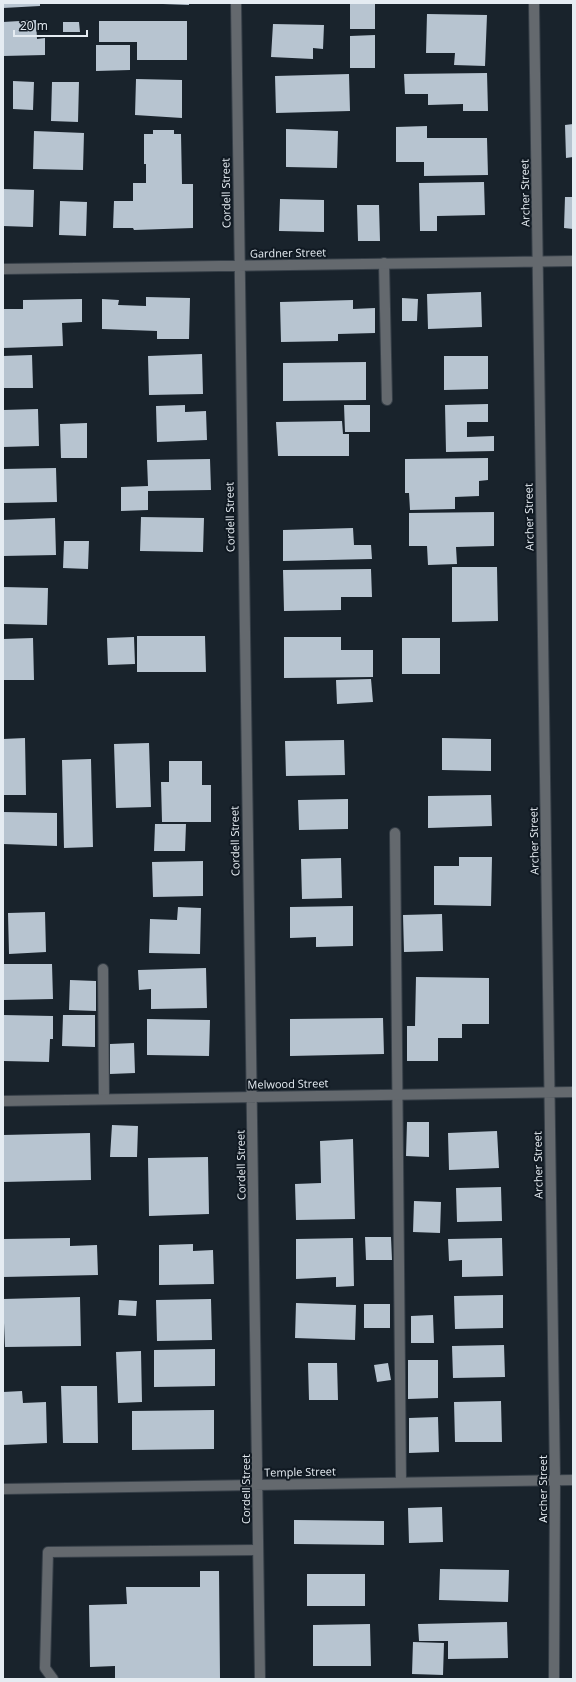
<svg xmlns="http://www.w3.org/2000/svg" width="576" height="1682" viewBox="0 0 576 1682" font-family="'Open Sans',sans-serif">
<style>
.building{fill:#b7c4d0}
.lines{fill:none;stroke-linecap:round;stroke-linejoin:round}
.service-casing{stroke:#363f48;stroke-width:12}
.minor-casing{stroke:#363f48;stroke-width:12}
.service{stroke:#64696e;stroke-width:10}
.minor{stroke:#64696e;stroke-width:10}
.labels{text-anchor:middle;stroke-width:4;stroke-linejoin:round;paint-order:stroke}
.street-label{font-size:11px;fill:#e5ecf2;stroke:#101922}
</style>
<rect width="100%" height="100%" fill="#19232c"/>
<path class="building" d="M3 3H40V6L3 8Z
M163 3H189V5L163 4Z
M350 3H375V29H350Z
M427 14 487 15 485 66 454 65 455 53H426Z
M36 20 37 39 45 38V55L3 56V22Z
M99 21H187V60H137V42H99Z
M63 22H79L80 32H63Z
M273 24 324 25 323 49 313 48V59L271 57Z
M375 35V68H350V36Z
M96 45H130V70L96 71Z
M487 73 488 111H463V104L428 105V94H405L404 74Z
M349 74 350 111 276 113 275 76Z
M136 79 182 80V118L135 115Z
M13 81 34 82 33 110 13 109Z
M52 82H79L78 122 51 121Z
M573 124V157L566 158 565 125Z
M427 126V138H487L488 175 424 176V162H396V127Z
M286 129 338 131 337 168 286 167Z
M153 130H174V134H181L182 184H193V228L134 230 133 228H113L114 201H133V183H146V164H144V134H153Z
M34 131 84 133 83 170 33 169Z
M484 182 485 215 437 216V231H420L419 183Z
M3 189 34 190 33 227 3 226Z
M565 197H573V229L564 228Z
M280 199 324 200V232L279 231Z
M60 201 87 202 86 236 59 235Z
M357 205H379L380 241H358Z
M481 292 482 327 428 329 427 294Z
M146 297 190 298 189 339H157V331L102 329V299L119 300 118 305 146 306Z
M402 298 418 299 417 321H402Z
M82 299V322L62 323 63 346 3 348V309H23V300Z
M353 300V309L375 308V333L338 334V341L281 342 280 302Z
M202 354 203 394 149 395 148 356Z
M32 355 33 388H3V356Z
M444 356H488V389L444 390Z
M366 362V400L283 401V363Z
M488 404V422H467V437L494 436V451L446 452 445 405Z
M185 405V412L206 411 207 440 157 442 156 406Z
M344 405H370V432H345Z
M38 409 39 446 3 447V410Z
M342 421 343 434H349V456H278L276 422Z
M87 423V458H61L60 424Z
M488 458V480L479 481V496L455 497V509L410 510 409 493H405V459Z
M210 459 211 490 148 491V510L121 511V487L148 486 147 460Z
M56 468 57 502 3 503V469Z
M494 512V546L456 547 457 564 428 565 427 546H409V513Z
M141 517 204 518 203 552 140 551Z
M55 518 56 555 3 556V520Z
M353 528 354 545H371L372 559 283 561V530Z
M64 541H89L88 569 63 568Z
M452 567H497L498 621 452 622Z
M371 569 372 597H341V610L284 611 283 570Z
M3 587 48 588 47 625 3 624Z
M137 636H205L206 672H137Z
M134 637 135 664 108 665 107 638Z
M284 637H341V650H373V677L284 678Z
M33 638 34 680H3V639Z
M402 638H440V674H402Z
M371 679 373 702 337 704 336 680Z
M25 738 26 795H3V739Z
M442 738 491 739V771L442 770Z
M344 740 345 775 286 776 285 741Z
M149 743 151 807 116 808 114 744Z
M91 759 93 847 64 848 62 760Z
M169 761H202V785H211V822H162L161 782H169Z
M491 795 492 826 428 828V796Z
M348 799V829L299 830 298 800Z
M3 812 57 813V846L3 844Z
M155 824H186L185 851H154Z
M459 857H492L491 906 434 905V866H459Z
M341 858 342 898 302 899 301 859Z
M203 861V896L153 897 152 862Z
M353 906V946L316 947V937L290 938V907Z
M178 907 201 908 200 954 149 953 150 919 177 920Z
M45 912 46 952 9 954 8 913Z
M442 914 443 951 404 952 403 915Z
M3 964H52L53 999 3 1000Z
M206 968 207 1008 151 1009V989L139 990 138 970Z
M416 977 489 978V1024H462V1038H438V1061H407V1026H415Z
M70 980 96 981V1011L69 1010Z
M3 1015 53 1016V1039H50L49 1062 3 1061Z
M63 1015H95V1047L62 1046Z
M383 1018 384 1054 290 1056V1019Z
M147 1019 210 1020 209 1056 147 1055Z
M134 1043 135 1073 110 1074V1044Z
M407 1122H429V1157L406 1156Z
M112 1125 138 1126 137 1157H110Z
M497 1131 499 1168 449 1170 448 1133Z
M90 1133 91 1180 3 1182V1135Z
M353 1139 355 1219 296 1220 295 1184 321 1183 320 1141Z
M208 1157 209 1214 149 1216 148 1158Z
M501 1187 502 1221 457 1222 456 1188Z
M414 1201 441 1202 440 1233 413 1232Z
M365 1237H391L392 1260H366Z
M70 1238V1246L97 1245 98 1275 3 1277V1239Z
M353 1238 354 1286 336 1287V1277L296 1279V1239Z
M502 1238 503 1276 462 1277V1260L449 1261 448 1239Z
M193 1244V1251L213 1250 214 1284 159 1285V1245Z
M503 1295V1328L455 1329 454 1296Z
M80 1297 81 1346 5 1347 3 1299Z
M211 1299 212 1340 157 1341 156 1300Z
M119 1300 137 1301 136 1316 118 1315Z
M296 1303 356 1305 355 1340 295 1338Z
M364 1304H390V1328H364Z
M433 1315 434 1343H411V1316Z
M504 1345 505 1377 453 1378 452 1346Z
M215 1349V1386L154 1387V1350Z
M141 1351 142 1402 118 1403 116 1352Z
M408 1360H438V1398L408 1399Z
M308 1363H337L338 1400H309Z
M388 1363 391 1380 377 1382 374 1365Z
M61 1386H97L98 1443H63Z
M22 1391 23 1403 46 1402 47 1443 3 1445V1392Z
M501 1401 502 1442H455L454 1402Z
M214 1410V1449L132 1450V1411Z
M438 1417 439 1452 409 1453V1418Z
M442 1507 443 1542 409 1543 408 1508Z
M294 1520 384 1521V1545L294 1544Z
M440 1569 509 1570 508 1602 439 1600Z
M200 1571H219L220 1679H115V1666L90 1667 89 1605 127 1604 126 1587H200Z
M307 1574H365V1606H307Z
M507 1622 508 1658 448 1659V1641H419L418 1624Z
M370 1624 371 1666H313V1625Z
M413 1642 444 1643 443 1675 412 1674Z"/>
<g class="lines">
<defs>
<path id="service" d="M384 263 387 400
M395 833 401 1482
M103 969 104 1099
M53 1679 45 1668 48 1552 258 1550"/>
<path id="minor" d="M236 3 260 1679
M534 3 555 1480 554 1679
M3 269 573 261
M3 1101 573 1092
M3 1489 573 1480"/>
</defs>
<use href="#service" class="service-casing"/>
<use href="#minor" class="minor-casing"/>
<use href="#service" class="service"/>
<use href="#minor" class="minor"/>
</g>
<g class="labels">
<g class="street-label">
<text transform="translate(226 193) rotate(-91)" y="4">Cordell Street</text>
<text transform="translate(525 193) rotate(-91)" y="4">Archer Street</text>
<text transform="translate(288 253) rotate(-1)" y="4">Gardner Street</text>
<text transform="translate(230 517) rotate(-91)" y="4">Cordell Street</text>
<text transform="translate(529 517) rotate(-91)" y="4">Archer Street</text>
<text transform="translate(235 841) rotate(-91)" y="4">Cordell Street</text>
<text transform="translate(534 841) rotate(-91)" y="4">Archer Street</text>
<text transform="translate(288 1084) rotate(-1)" y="4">Melwood Street</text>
<text transform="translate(241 1165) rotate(-91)" y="4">Cordell Street</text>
<text transform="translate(538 1165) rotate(-91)" y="4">Archer Street</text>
<text transform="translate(300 1472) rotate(-1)" y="4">Temple Street</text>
<text transform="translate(246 1489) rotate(-90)" y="4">Cordell Street</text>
<text transform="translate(543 1489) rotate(-90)" y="4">Archer Street</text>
</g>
</g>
<rect width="576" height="1682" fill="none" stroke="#e5ecf2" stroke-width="8"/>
<path d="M14 30v6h73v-6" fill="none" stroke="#e5ecf2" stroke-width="2"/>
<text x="20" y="30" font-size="12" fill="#e5ecf2" stroke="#101922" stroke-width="3" paint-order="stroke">20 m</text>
</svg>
